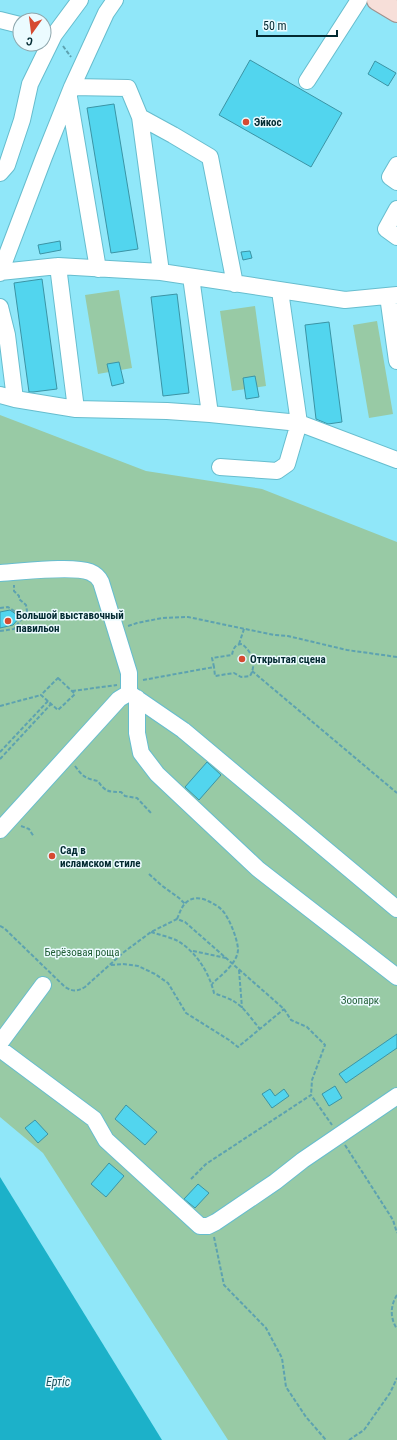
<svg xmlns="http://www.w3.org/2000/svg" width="397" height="1440" viewBox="0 0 397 1440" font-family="'Roboto Condensed',sans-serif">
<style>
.green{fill:#98caa5}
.water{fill:#1cb1c9}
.building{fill:#52d5ee;stroke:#3b94a5}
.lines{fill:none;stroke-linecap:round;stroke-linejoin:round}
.minor-casing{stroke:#67bdce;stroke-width:18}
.major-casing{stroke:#9e918e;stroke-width:22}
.path{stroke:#5da2b0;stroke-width:2;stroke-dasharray:4 2;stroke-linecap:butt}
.minor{stroke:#fff;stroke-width:16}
.major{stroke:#f7dfd9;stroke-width:20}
.poi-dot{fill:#d64a31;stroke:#ebfbff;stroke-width:1.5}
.labels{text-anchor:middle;stroke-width:3;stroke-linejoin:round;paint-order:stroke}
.poi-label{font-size:11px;font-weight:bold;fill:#032a31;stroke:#ebfbff;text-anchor:start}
.park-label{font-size:11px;fill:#235f38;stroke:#ebfbff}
.water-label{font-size:12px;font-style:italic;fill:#1e545f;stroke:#ebfbff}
</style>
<rect width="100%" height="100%" fill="#90e7f9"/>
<path class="green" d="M119 290 132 368 98 374 85 295Z
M255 306 266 386 232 391 220 311Z
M377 321 393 414 369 418 353 325Z
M0 415 146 471 262 489 397 542V1440H228L43 1153 0 1117Z"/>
<path class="water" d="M0 1177 162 1440H0Z"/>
<path class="building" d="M250 60 342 113 311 167 219 115Z
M375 61 396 73 388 86 368 74Z
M114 104 138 249 111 253 87 108Z
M60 241 61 250 40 254 38 245Z
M250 251 252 258 243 260 241 252Z
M42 279 57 389 33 392H29L14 283Z
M177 294 189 393 163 396 151 297Z
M329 322 342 422 328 424 316 419 305 325Z
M119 362 124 383 112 386 107 364Z
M255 376 259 397 246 399 243 378Z
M10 610 20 617 13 625 0 628V612Z
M207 762 221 775 199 800 185 787Z
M397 1034V1048L346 1083 339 1074Z
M335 1086 342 1098 329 1106 322 1094Z
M270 1089 275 1096 284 1089 289 1096 272 1108 262 1094Z
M126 1105 157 1132 145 1145 115 1119Z
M35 1120 48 1134 38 1143 25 1128Z
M109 1163 124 1176 106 1197 91 1184Z
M198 1184 209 1193 195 1208 184 1199Z"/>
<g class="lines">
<defs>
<path id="minor" d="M0 20 20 25
M307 81 359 0
M72 87 128 88 140 117 161 272
M69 97 98 269
M140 117 173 135 210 157 235 284
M397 165 390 177 397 182
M0 173 7 165 22 120 30 84 54 35 80 0
M397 209 386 229 397 237
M58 266 76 409
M0 272 58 266 161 272 345 300 397 295
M0 273 44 157 72 87 106 13 115 0
M191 277 210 414
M388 296 397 361
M0 307 7 335 15 399
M0 395 15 399 76 409 167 411 210 414 299 423 397 460
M220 467 277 471 287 464 299 423 280 291
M0 573C21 572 72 565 90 572 95 574 99 578 101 582L129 673V693L183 730 397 909
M137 698V733L141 753 157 774 258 869 397 977
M0 830 119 699 129 693
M0 1043 43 985
M0 1049 94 1119 106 1140 200 1226H208L216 1222 275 1182 303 1160 397 1096"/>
<path id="major" d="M377 0 397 12"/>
</defs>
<use href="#minor" class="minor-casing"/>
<use href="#major" class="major-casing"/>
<path class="path" d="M63 46 71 57
M0 608 8 607 23 617
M128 626 137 623 162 618 188 617 274 635 288 636 347 650 397 657
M0 631 14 629 23 617 26 616 27 611 26 605 19 599V596L14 591V585
M239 644 244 629
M252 671 397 793
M58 678 75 694 58 710 41 695Z
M143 680 214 667 212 658 232 655C233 649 235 644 242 644 252 652 257 664 250 676L241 677 234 673 215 676 214 667
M72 691 117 685
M0 706 41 695
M0 752 48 701
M0 759 51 704
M75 766C83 777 85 778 98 781 105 792 109 792 121 792L125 796 137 798 151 813
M21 826 29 829 34 837
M149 874 161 885 179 898 185 904
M177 919C180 912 182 905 188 901 194 897 201 898 206 900 212 903 217 905 222 910 229 917 238 940 238 950 237 964 221 975 212 984
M0 926 4 928 65 987C73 992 78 991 85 987L124 952 151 932 177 919 185 922 284 1009 291 1020 307 1027 325 1045 312 1080 311 1095
M151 932C160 935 170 937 178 941 196 952 209 972 214 993 221 996 229 998 235 1002 245 1008 252 1020 260 1029
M193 951 226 958
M111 965 123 964 138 966 155 974 168 983 186 1013 229 1040 238 1047 284 1009
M239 970 242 1008
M345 1145 393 1220 397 1233
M191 1179 206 1164 311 1095 332 1125
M214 1237 224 1285 266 1328 282 1358 286 1387 306 1417 326 1440
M397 1295C390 1306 390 1318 397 1329
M349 1440 364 1430 390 1393 397 1378"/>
<use href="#minor" class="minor"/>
<use href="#major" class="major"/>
</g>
<g class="poi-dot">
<circle cx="246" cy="122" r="4"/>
<circle cx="8" cy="621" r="4"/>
<circle cx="242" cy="659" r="4"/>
<circle cx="52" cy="856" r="4"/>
</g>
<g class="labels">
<g class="poi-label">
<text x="254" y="126">Эйкос</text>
<text x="16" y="619">Большой выставочный<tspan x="16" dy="13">павильон</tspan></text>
<text x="250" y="663">Открытая сцена</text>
<text x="60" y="854">Сад в<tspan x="60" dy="13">исламском стиле</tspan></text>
</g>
<g class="park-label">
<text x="82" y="956">Берёзовая роща</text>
<text x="360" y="1004">Зоопарк</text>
</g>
<g class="water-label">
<text x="58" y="1386">Ертіс</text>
</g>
</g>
<g transform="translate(32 32) rotate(194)"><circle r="19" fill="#ebfbff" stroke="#8ea7ad"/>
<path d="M0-3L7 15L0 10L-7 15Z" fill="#d64a31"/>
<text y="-6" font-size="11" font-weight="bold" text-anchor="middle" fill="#032a31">С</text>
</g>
<path d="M257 30v6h80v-6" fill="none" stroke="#032a31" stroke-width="2"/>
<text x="263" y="30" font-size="12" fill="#032a31" stroke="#ebfbff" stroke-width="3" paint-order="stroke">50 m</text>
</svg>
